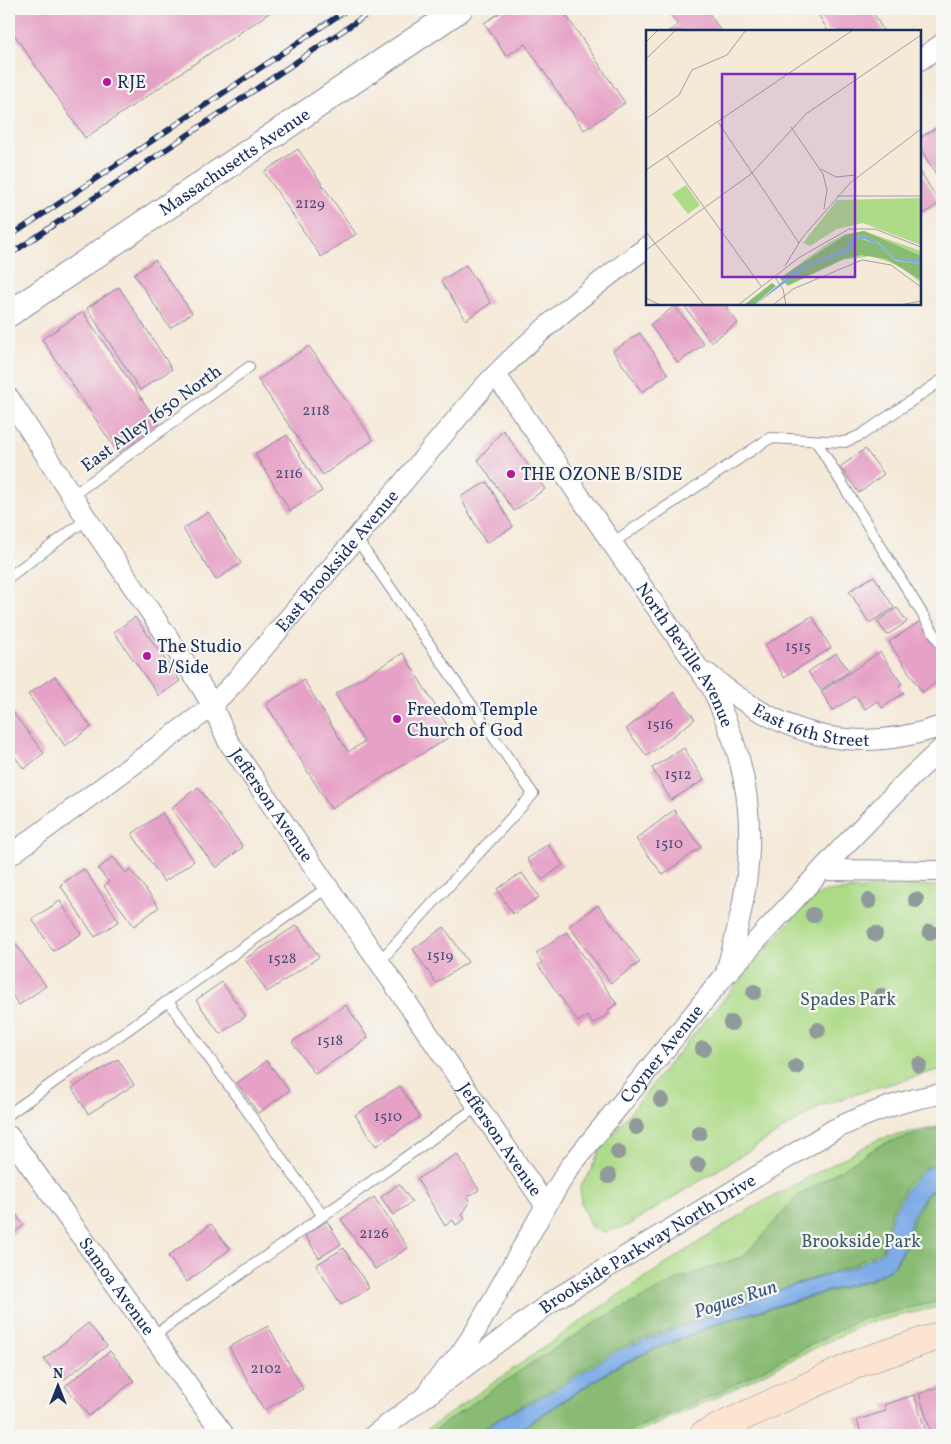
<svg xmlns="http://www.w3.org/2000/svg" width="951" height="1444" viewBox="0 0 951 1444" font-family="Vollkorn,serif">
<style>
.green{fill:#addb88;stroke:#648573}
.forest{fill:#8abb74;stroke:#527569}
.water{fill:#7dace7;stroke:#4c6ea2}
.building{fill:#e6a2c6}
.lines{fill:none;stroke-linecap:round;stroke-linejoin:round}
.service-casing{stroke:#888c9b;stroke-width:12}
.minor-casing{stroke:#888c9b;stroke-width:22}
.tertiary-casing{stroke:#888c9b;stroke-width:27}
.secondary-casing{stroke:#888c9b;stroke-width:29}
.service{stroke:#fff;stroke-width:10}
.minor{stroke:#fff;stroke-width:20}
.tertiary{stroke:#fff;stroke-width:25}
.secondary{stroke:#fde4d0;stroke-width:28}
.rail-casing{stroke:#1b2f5e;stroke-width:5.5}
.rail{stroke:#f6f6f2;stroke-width:4;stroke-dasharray:11;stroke-linecap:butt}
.tree{fill:#919a9a}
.poi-dot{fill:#b5179e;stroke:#f6f6f2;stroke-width:2}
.labels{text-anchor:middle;stroke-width:4.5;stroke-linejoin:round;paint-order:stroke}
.number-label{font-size:15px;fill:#4e4c78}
.poi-label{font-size:18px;fill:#1b2f5e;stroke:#f6f6f2;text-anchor:start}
.street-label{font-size:18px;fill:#1b2f5e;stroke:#f6f6f2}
.park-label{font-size:18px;fill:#405a68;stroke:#f6f6f2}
.water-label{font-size:19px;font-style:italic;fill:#385487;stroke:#f6f6f2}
.inset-road{fill:none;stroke:#9e9fa7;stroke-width:1}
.view{fill:#7b2cbf;fill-opacity:0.15;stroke:#7b2cbf;stroke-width:2.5}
.inset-edge{fill:none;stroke:#1b2f5e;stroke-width:2.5}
</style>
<rect width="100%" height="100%" fill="#f6f6f2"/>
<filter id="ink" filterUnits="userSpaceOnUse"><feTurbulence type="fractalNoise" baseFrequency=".02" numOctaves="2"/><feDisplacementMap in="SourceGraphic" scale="10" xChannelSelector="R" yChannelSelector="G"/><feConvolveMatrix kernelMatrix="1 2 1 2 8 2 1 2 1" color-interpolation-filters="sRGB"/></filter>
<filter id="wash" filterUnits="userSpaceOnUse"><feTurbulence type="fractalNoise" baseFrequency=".0096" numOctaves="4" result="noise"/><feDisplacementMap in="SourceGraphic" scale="20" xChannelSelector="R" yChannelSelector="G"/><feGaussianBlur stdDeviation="1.12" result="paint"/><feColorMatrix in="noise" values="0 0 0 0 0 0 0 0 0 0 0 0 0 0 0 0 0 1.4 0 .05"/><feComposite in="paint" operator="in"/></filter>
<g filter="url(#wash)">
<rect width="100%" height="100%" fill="#f5e9d8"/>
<path class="green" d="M899 886H942V1069L866 1091 821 1106 627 1226 604 1232 591 1227 581 1203 580 1187 591 1170 598 1153 667 1066 796 914 818 895 826 892Z
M942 1126V1306L863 1324 715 1398 632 1435H419L617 1296 750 1209 879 1139Z"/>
<path class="forest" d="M942 1127V1164L927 1166 907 1185 891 1212 882 1250 851 1266 746 1301 614 1350 555 1388 498 1418 475 1435H427L530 1364 601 1319 681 1278 744 1256 798 1196 882 1144Z
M942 1186V1301L861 1319 720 1392 621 1435H512L615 1368 649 1352 723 1322 874 1279 895 1266 909 1240 914 1217 928 1194Z"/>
<path class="water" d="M942 1166V1185L927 1193 912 1217 907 1240 894 1266 873 1278 723 1321 649 1351 615 1367 511 1435H477L499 1419 557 1389 615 1352 785 1288 852 1268 883 1252 893 1213 909 1186 927 1168Z"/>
<g id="blocks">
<path class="building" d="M9 9H275L85 138 9 27Z
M506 9H562L625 103 584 130 525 44 506 56 484 23Z
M666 9H706L721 31H669L678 25Z
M815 9H871L883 30 880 31H828Z
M942 124V184L920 148V138Z
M298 149 356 234 321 257 264 172Z
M920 171 940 203 920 216Z
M155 260 192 313 170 328 134 274Z
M466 265 491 303 466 320 441 281Z
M119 287 172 369 140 390 87 308Z
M683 304H724L738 323 711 342Z
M675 306 704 344 678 363 650 325Z
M83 312 160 426 118 453 42 339Z
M640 333 668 374 642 392 613 351Z
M309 346 373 440 323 475 258 380Z
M503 430 545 489 514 511 478 460Z
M287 435 322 491 290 511 255 454Z
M865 449 884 474 859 493 840 467Z
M487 482 513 527 486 543 460 497Z
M208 512 241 563 216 580 183 529Z
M874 576 894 608 869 623 849 591Z
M897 608 907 622 887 635 877 621Z
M812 616 831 648 784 677 765 645Z
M135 617 180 681 159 696 114 632Z
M922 620 942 651V678L922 692 889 642Z
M880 652 902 684 899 686 904 693 882 708 877 701 865 709 856 696 833 710 821 692Z
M403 653 453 735 331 809 266 704 304 680 348 752 364 742 335 694Z
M836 653 849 671 821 690 808 672Z
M55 676 91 727 65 746 28 694Z
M674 692 695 719 647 756 626 729Z
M9 708 44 753 24 769 9 749Z
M684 748 704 780 671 800 652 768Z
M198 787 243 847 216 868 171 808Z
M674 810 701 847 663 875 636 839Z
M162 813 194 861 164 882 132 834Z
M548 844 563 865 542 880 527 859Z
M113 857 126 873 131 870 159 907 134 926 104 886 109 882 98 869Z
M84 869 119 921 95 937 60 885Z
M522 873 539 897 513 914 497 889Z
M60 901 81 934 53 951 32 919Z
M598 905 640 962 611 983 569 926Z
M297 925 319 957 267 992 245 959Z
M444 927 468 962 436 983 413 949Z
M567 932 617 1004 608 1010 610 1013 593 1024 587 1016 578 1022 538 965 542 962 536 953Z
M9 935 46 986 19 1005 9 991Z
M222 982 246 1016 220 1034 196 1000Z
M346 1005 368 1038 315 1074 292 1042Z
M118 1059 134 1085 88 1114 72 1088Z
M267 1061 289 1091 258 1113 237 1083Z
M400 1086 420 1117 376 1146 355 1115Z
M457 1154 479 1190 467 1197 470 1202 462 1215 465 1219 456 1225 453 1220 445 1226 417 1179Z
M399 1184 412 1202 393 1215 381 1197Z
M374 1197 408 1248 375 1269 341 1219Z
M9 1206 24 1225 9 1237Z
M327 1221 341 1244 319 1258 305 1235Z
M211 1224 230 1249 187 1282 168 1256Z
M344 1248 369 1288 341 1305 316 1265Z
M88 1323 107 1346 62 1381 44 1359Z
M268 1326 303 1389 264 1410 229 1347Z
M110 1351 134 1381 89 1416 65 1386Z
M942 1386V1435H932L919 1394Z
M914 1395 927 1435H862L857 1420 886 1411 884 1405Z"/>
</g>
</g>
<g filter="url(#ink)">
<use href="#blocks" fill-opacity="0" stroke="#888c9b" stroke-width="1"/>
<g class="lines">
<defs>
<path id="service" d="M816 441 942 646
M73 495 249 367
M356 538 533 794 379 962
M612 543 770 438 845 442 861 435 942 380
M9 577 87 519
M168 1001 323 1216
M9 1114 328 887
M153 1336 478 1106"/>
<g id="minor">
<path d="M920 60 942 44"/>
<path id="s1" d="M496 375 712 688C722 710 731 732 738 755 759 829 748 896 727 968"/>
<path id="s2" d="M9 398 87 519 201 686 212 705 228 741 546 1206"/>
<path id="s3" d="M708 674C780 735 851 757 942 726"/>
<path id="s4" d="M9 856 206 711 233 684 481 390C531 336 588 290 647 247"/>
<path d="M822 870 942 871"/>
<path id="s5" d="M9 1136 224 1435"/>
<path id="s6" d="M429 1395 432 1385 460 1354 475 1332 544 1209 569 1168 725 975 841 849 909 779 942 748"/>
<path id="s7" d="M374 1435 554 1300 833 1130C868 1113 904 1099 942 1094"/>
</g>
<g id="tertiary">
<path id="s8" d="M9 314 460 9"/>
</g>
<path id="secondary" d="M703 1435 861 1362 942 1335"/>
</defs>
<use href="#service" class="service-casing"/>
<use href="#minor" class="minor-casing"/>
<use href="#tertiary" class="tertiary-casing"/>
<use href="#secondary" class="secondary-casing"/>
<use href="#service" class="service"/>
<use href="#minor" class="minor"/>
<use href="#tertiary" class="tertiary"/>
<use href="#secondary" class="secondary"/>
<defs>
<path id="rail" d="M9 237 348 9
M9 255 375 9"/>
</defs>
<use href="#rail" class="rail-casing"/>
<use href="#rail" class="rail"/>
</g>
<g class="tree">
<circle cx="916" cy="900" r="8"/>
<circle cx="869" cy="901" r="8"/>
<circle cx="813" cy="915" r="8"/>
<circle cx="930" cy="932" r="8"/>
<circle cx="875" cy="934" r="8"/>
<circle cx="754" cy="992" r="8"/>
<circle cx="881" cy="996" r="8"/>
<circle cx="731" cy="1023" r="8"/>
<circle cx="818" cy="1030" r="8"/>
<circle cx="703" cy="1049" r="8"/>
<circle cx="919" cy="1065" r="8"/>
<circle cx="796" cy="1067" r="8"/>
<circle cx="661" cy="1100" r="8"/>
<circle cx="636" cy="1127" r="8"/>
<circle cx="699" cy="1133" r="8"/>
<circle cx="618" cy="1152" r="8"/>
<circle cx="698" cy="1165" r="8"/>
<circle cx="609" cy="1176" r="8"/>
</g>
</g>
<g class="poi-dot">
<circle cx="107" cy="82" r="5"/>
<circle cx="511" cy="474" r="5"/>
<circle cx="147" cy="656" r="5"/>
<circle cx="397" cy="719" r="5"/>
</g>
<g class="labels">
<g class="number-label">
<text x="310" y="208">2129</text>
<text x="316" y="415">2118</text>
<text x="289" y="478">2116</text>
<text x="798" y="651">1515</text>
<text x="660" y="729">1516</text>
<text x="678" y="779">1512</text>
<text x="669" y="848">1510</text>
<text x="440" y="960">1519</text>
<text x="282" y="963">1528</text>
<text x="330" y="1045">1518</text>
<text x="388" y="1121">1510</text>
<text x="374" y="1238">2126</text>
<text x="266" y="1373">2102</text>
</g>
<g class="poi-label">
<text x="117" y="88">RJE</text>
<text x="521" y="480">THE OZONE B/SIDE</text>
<text x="157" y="652">The Studio<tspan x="157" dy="21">B/Side</tspan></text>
<text x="407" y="715">Freedom Temple<tspan x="407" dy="21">Church of God</tspan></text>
</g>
<g class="street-label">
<text dy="6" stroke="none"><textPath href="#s8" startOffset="272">Massachusetts Avenue</textPath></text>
<text transform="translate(151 418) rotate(-36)" y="6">East Alley 1650 North</text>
<text dy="6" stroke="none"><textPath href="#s4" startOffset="444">East Brookside Avenue</textPath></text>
<text dy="6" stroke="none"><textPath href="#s1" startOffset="338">North Beville Avenue</textPath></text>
<text dy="6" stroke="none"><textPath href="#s3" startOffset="118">East 16th Street</textPath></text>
<text dy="6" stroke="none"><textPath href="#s2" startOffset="485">Jefferson Avenue</textPath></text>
<text dy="6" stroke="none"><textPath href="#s6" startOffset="415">Coyner Avenue</textPath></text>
<text dy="6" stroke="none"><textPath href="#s2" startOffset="890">Jefferson Avenue</textPath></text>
<text dy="6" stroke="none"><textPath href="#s7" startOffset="334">Brookside Parkway North Drive</textPath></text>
<text dy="6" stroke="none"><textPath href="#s5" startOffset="185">Samoa Avenue</textPath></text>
</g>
<g class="park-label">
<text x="848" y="1005">Spades Park</text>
<text x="861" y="1247">Brookside Park</text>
</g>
<g class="water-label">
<text transform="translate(735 1298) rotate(-18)" y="7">Pogues Run</text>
</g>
</g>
<g transform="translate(646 30)">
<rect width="275" height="275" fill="#f5e9d8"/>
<path d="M40 155 54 175 42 184 26 164ZM275 168V215L217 193 191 199 164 216 157 213 191 170ZM218 201 275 221V253L252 235 225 226 197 230 142 256 134 248 181 214 199 204Z" fill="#addb88"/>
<path d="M218 201 275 226V231L250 228 231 211 215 206 206 208 200 220 162 234 136 251 134 248 200 205ZM215 209 231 214 250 231 275 234V250L240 229 215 225 197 229 142 255 138 252 162 236 202 222 206 212ZM126 253 130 256 108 275H98Z" fill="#8abb74"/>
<path d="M218 206 230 211 250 228 273 230 275 234 250 230 231 214 219 209 209 210 202 222 162 236 109 275 146 243 162 234 200 220 206 208Z" fill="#7dace7"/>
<path class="inset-road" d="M0 12 12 0M0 29 30 0M0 89 33 65 46 40 81 25 100 0M72 92 153 213M145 97 177 144 181 160 178 179M21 126 115 256M175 139 190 147 210 145M0 140 207 0M191 166H275M0 202 58 275M0 220 105 144 160 84 275 5M139 236 156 208 204 153 275 99M128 246 137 259 140 275M0 268 14 275M92 275 154 227 203 199H229L275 217M127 275 147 259 216 230 245 235 275 257M254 275 275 271"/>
<path class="view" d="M76 44H209V247H76Z"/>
<rect width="275" height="275" class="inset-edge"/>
</g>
<rect width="951" height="1444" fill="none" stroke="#f6f6f2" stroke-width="30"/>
<g transform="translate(58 1386)" stroke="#f6f6f2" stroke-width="4" paint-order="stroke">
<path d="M0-4L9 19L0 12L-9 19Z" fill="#1b2f5e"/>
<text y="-8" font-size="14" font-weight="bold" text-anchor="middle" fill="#1b2f5e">N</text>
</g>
</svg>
